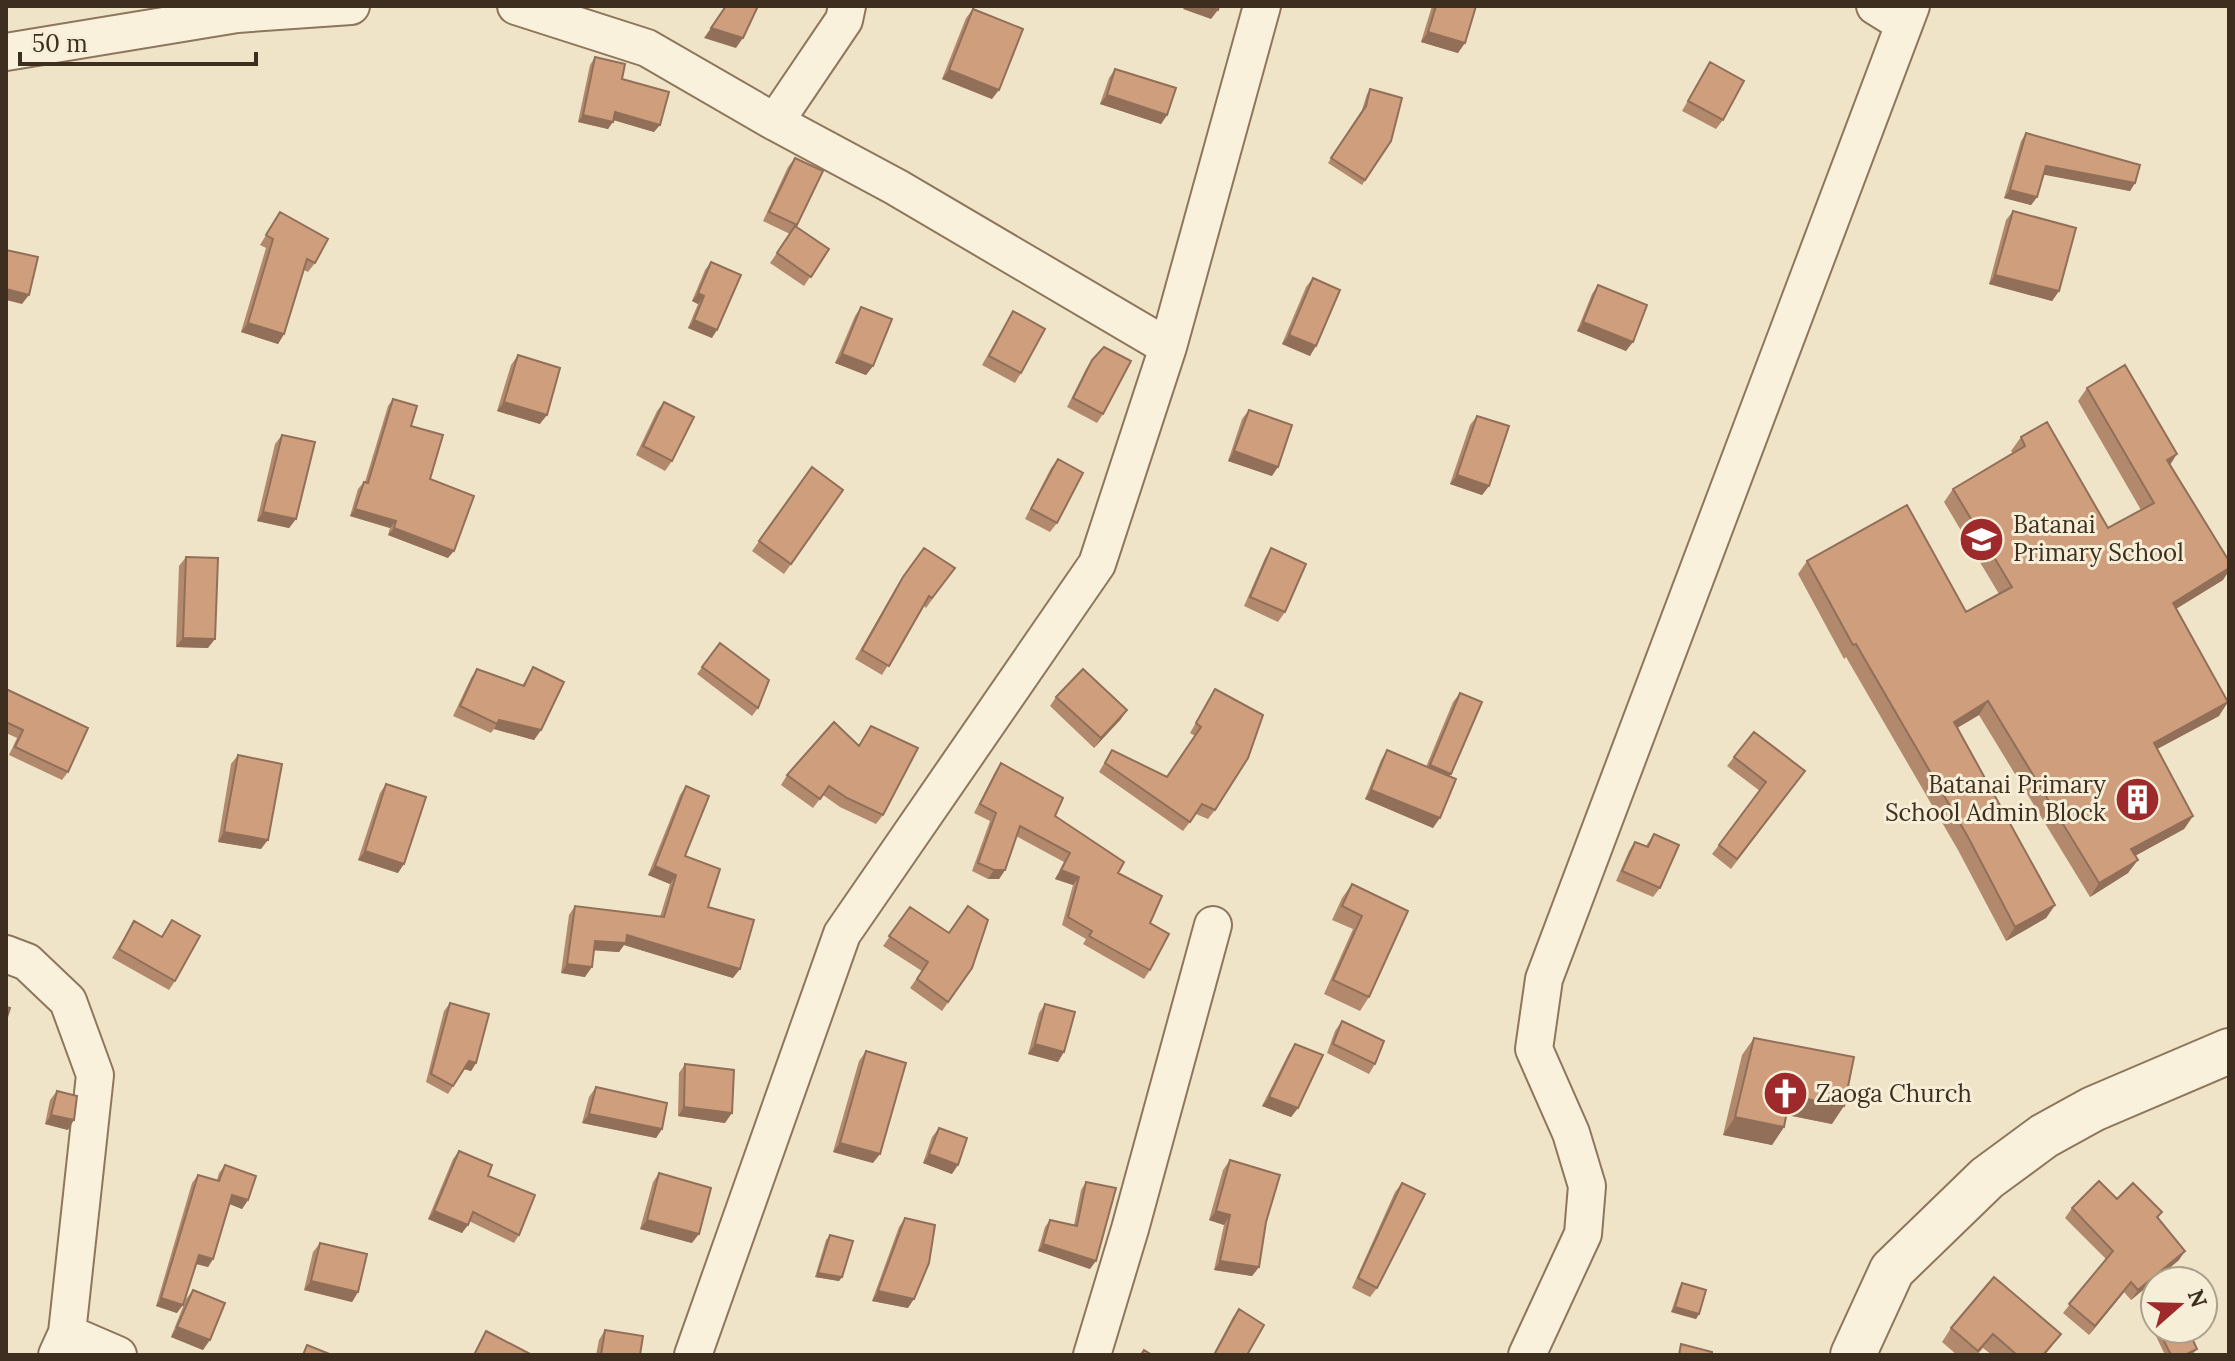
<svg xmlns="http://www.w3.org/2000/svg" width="2235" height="1361" viewBox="0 0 2235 1361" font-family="Lora,serif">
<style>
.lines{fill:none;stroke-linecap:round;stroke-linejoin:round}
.minor-casing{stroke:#8d765c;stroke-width:40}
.tertiary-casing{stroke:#8d765c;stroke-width:48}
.minor{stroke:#faf1dc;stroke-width:36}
.tertiary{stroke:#faf1dc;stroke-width:44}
.wall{fill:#b2896c}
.shaded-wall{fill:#916f58}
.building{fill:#cf9f7d;stroke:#916f58;stroke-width:2}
.labels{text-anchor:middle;stroke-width:6;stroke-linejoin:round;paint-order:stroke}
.poi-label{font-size:24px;fill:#3d2e20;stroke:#f7eed8;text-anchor:start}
</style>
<rect width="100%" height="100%" fill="#f0e4c8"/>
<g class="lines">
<defs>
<path id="minor" d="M516 6 647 48 775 122 896 187 1168 347
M1875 6 1904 24
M6 52 237 14 351 6
M775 122 844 20 847 6
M6 954 27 962 68 1001 95 1075 67 1333 57 1355
M67 1333 118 1355
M693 1355 842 934 1097 564 1168 347 1262 6
M1092 1355 1130 1229 1213 925
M1527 1355 1583 1234 1587 1186 1571 1133 1534 1049 1544 979 1911 6"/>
<path id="tertiary" d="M1853 1355 1892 1270 1987 1178 2044 1136 2093 1109 2229 1051"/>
</defs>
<use href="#minor" class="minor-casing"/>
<use href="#tertiary" class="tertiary-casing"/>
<use href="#minor" class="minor"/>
<use href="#tertiary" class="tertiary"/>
</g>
<path class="wall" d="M1432 6H1476L1458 53 1421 42Z
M973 9 992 99 942 79 966 18Z
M595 57 622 79 654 132 613 120 608 129 578 122 590 65Z
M1710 62 1723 120 1716 129 1682 111Z
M1115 69 1167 115 1161 124 1100 104 1109 78Z
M1370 89 1391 141 1362 185 1328 163 1362 110 1367 94Z
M2026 133 2135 183 2130 191 2044 174 2037 197 2031 205 2004 198 2021 141Z
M795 158 823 171 796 227 829 249 804 286 770 263 790 234 763 221 788 167Z
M2013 211 2059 291 2052 301 1989 284 2006 220Z
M280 212 315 263 308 272 304 270 284 334 278 344 241 332 266 248 260 245Z
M711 262 712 338 688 328 698 304 692 301 705 270Z
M1313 278 1310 356 1282 344 1306 287Z
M1598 285 1626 351 1577 331 1592 294Z
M861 307 873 366 866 375 835 363 855 316Z
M1013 311 1021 373 1015 383 982 365 1007 321Z
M518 355 540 424 497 411 511 365Z
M1092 360 1103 414 1097 423 1067 407 1086 369Z
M2087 388 2170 465 2223 580 2176 609 2219 716 2157 749 2193 816 2184 829 2135 856 2128 873 2090 897 1979 715 1957 728 2055 905 2046 918 2006 941 1958 850 1846 657 1844 659 1798 574 1807 561 1966 612 1999 594 1944 502 1953 489 2013 453 2011 451 2021 437 2108 528 2141 510 2078 401Z
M393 399 411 426 430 479 448 558 388 535 390 528 350 516 358 489 364 482H365L388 406Z
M664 402 672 461 665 471 636 455 657 411Z
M1249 410 1272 476 1228 461 1242 419Z
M1477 416 1489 486 1482 495 1450 484 1470 425Z
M282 435 296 519 289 528 257 521 275 444Z
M1058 459 1057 523 1050 532 1025 519 1051 468Z
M812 467 843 490 784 574 752 551Z
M924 548 955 568 926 608 924 606 882 675 855 659 897 586Z
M1271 548 1285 612 1278 622 1244 606 1265 558Z
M186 557 208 648 176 647 179 566Z
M720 643 758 708 752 716 697 674Z
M533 667 541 730 534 740 494 729 491 733 453 716 471 678 477 669 522 686Z
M6 689 68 772 62 780 9 755 17 738 6 733Z
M1215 689V810L1208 819 1196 814 1183 831 1099 772 1112 750 1167 777 1195 736 1190 733Z
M1460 693 1450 776 1433 828 1365 799 1381 760 1387 750 1426 767 1453 702Z
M1056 697 1121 719 1094 748 1050 706Z
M871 726 883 815 876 824 840 807 823 795 813 808 781 785 787 775 859 746Z
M238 755 261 849 218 842 231 764Z
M1734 757 1798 780 1731 869 1712 854 1760 791 1727 766Z
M1001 763 1055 816 1118 873 1150 923V970L1144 979 1083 944 1086 939 1062 925 1073 885 1055 879 1064 862 1016 836 1005 870 999 879H988L972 871 990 821 974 813 995 772Z
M386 784 398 873 358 860 380 793Z
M686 786 685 856 708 907 733 978 624 945 619 952 594 950 585 977 561 973 569 915 575 906 660 917 670 884 648 875 680 795Z
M1654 834 1660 888 1653 897 1616 881 1629 851 1635 842 1646 846Z
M1352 884 1408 911 1369 997 1360 1011 1324 994 1353 929 1332 920 1342 898Z
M910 907 972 968 942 1011 910 988 922 971 883 946Z
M172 920 175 981 169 990 112 958 134 921 161 937Z
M450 1003 476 1063 471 1071 464 1069 448 1094 426 1082 444 1011Z
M1045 1004 1058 1062 1028 1054 1039 1013Z
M1342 1021 1375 1064 1369 1074 1327 1053 1335 1031Z
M1754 1038 1832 1124 1786 1115 1784 1127 1772 1145 1723 1135 1742 1055Z
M1295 1044 1298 1108 1291 1117 1262 1106 1289 1053Z
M866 1051 873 1163 833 1152 859 1061Z
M685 1064 725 1123 678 1116 679 1073Z
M596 1087 662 1129 656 1138 582 1123 589 1097Z
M57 1091 68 1130 45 1124 50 1100Z
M939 1128 952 1174 923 1163 932 1137Z
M459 1151 488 1176 519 1235 514 1243 469 1221 462 1233 428 1219 453 1159Z
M1230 1160 1266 1222 1259 1267 1252 1276 1214 1270 1224 1225 1209 1220 1223 1170Z
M225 1165 248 1200 242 1209 230 1204 213 1259 208 1267 196 1264 177 1313 156 1306 192 1183 198 1175 217 1180 219 1173Z
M659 1173 692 1243 640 1229 653 1182Z
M1086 1182 1090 1269 1038 1251 1045 1227 1050 1220 1074 1225 1081 1190Z
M1402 1183 1377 1288 1370 1297 1352 1288 1395 1192Z
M2117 1199 2162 1212 2158 1218 2179 1260 2131 1300 2124 1292 2089 1335 2063 1313 2106 1259 2065 1218 2072 1208Z
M905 1218 908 1308 872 1301 899 1227Z
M830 1235 842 1277 839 1281 815 1277 826 1240Z
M320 1243 358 1292 352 1302 304 1290 313 1252Z
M1682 1283 1699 1314 1696 1319 1671 1312 1679 1288Z
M193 1290 203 1350 171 1337 186 1299Z
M1239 1309 1247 1355H1213L1233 1317Z
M1951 1328 2061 1334 2045 1355H1992L1983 1348 1977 1355H1957L1942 1342Z
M2158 1329 2197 1349 2192 1355H2165L2155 1334Z
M605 1330 640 1355H596L599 1340Z"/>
<path class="shaded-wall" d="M1185 6H1207L1218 10 1211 19 1183 9Z
M711 28 743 38 736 48 704 38Z
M1428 32 1465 43 1458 53 1421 42Z
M949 70 999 90 992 99 942 79Z
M1107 95 1167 115 1161 124 1100 104Z
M615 112 660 125 654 132 610 119Z
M583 115 613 122 608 129 578 122Z
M2046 166 2135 183 2130 191 2040 174Z
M2010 190 2037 197 2031 205 2004 198Z
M1995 275 2059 291 2052 301 1989 284Z
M6 289 29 295 22 304 6 300Z
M698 293 704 296 698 304 692 301Z
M694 320 717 330 712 338 688 328Z
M1583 322 1633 342 1626 351 1577 331Z
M248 323 284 334 278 344 241 332Z
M1289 335 1316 346 1310 356 1282 344Z
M842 354 873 366 866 375 835 363Z
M504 402 547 415 540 424 497 411Z
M1234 451 1278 467 1272 476 1228 461Z
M2177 454 2168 468 2167 460Z
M1457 475 1489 486 1482 495 1450 484Z
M355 509 396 521 390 528 350 516Z
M263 512 296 519 289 528 257 521Z
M394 528 454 551 448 558 388 535Z
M2229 568V571L2223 580 2164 616 2173 603Z
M183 638 215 639 208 648 176 647Z
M1988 701 1979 715 1945 735 1954 722Z
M2228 702 2219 716 2144 756 2154 743Z
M1127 710 1121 719 1094 748 1101 738Z
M499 720 541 730 534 740 494 729Z
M1430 765 1451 774 1445 783 1423 774Z
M1371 790 1440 818 1433 828 1365 799Z
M2193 816 2184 829 2122 863 2131 849Z
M224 832 268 840 261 849 218 842Z
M365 851 404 864 398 873 358 860Z
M2138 860 2128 873 2090 897 2099 883Z
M655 866 676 875 670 884 648 875Z
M994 870H1005L999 879H988Z
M1061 870 1079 877 1073 885 1055 879Z
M2055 905 2046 918 2006 941 2015 927Z
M627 935 740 969 733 978 624 945 619 952 588 950 595 941Z
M567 964 592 967 585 977 561 973Z
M1035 1044 1064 1052 1058 1062 1028 1054Z
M469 1061 476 1063 471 1071 464 1069Z
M1790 1096 1844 1106 1832 1124 1778 1113Z
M1269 1097 1298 1108 1291 1117 1262 1106Z
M684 1107 732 1113 725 1123 678 1116Z
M589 1114 662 1129 656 1138 582 1123Z
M51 1115 74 1120 68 1130 45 1124Z
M1735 1117 1784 1127 1772 1145 1723 1135Z
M840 1143 880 1154 873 1163 833 1152Z
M929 1154 958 1165 952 1174 923 1163Z
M232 1195 248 1200 242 1209 227 1203Z
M434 1211 468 1225 462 1233 428 1219Z
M1216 1211 1230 1215 1224 1225 1209 1220Z
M647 1220 699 1234 692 1243 640 1229Z
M1043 1244 1096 1261 1090 1269 1038 1251Z
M2185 1251 2179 1260 2131 1300 2138 1290Z
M199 1255 213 1259 208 1267 193 1263Z
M1220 1261 1259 1267 1252 1276 1214 1270Z
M818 1273 842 1277 839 1281 815 1277Z
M311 1281 358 1292 352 1302 304 1290Z
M2131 1282 2124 1292 2089 1335 2095 1326Z
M878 1291 914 1299 908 1308 872 1301Z
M161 1298 183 1305 177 1313 156 1306Z
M1675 1307 1699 1314 1696 1319 1671 1312Z
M177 1327 210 1340 203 1350 171 1337Z"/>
<path class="building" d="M726 6H758L743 38 711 28Z
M1207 6H1219L1218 10Z
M1436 6H1476L1465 43 1428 32Z
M973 9 1023 29 999 90 949 70Z
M595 57 625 64 622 79 669 92 660 125 615 112 613 122 583 115Z
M1710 62 1744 81 1723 120 1688 101Z
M1115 69 1176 88 1167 115 1107 95Z
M1370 89 1402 98 1391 141 1365 180 1331 158 1366 106Z
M2026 133 2140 165 2135 183 2046 166 2037 197 2010 190Z
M795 158 823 171 797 225 769 212Z
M2013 211 2076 228 2059 291 1995 275Z
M280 212 328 239 315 263 307 259 284 334 248 323 273 239 266 235Z
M795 226 829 249 811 277 777 253Z
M6 250 38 257 29 295 6 289Z
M711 262 741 275 717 330 694 320 704 296 698 293Z
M1313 278 1340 290 1316 346 1289 335Z
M1598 285 1647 305 1633 342 1583 322Z
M861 307 892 319 873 366 842 354Z
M1013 311 1045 329 1021 373 989 356Z
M1104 347 1131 361 1103 414 1073 398 1092 360Z
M518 355 560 368 547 415 504 402Z
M2125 365 2177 454 2167 460 2229 561V568L2173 603 2228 702 2154 743 2193 816 2131 849 2138 860 2099 883 1988 701 1954 722 2055 905 2015 927 1968 837 1856 644 1853 645 1807 561 1907 505 1966 612 2012 587 1953 489 2025 446 2021 437 2047 422 2108 528 2154 503 2087 388Z
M393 399 417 406 411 426 443 435 430 479 474 496 454 551 394 528 396 521 355 509 364 482 368 483Z
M664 402 694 417 672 461 643 446Z
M1249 410 1292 425 1278 467 1234 451Z
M1477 416 1509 426 1489 486 1457 475Z
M282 435 315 442 296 519 263 512Z
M1058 459 1083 473 1057 523 1031 509Z
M812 467 843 490 791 564 759 541Z
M924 548 955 568 932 598 929 596 889 666 862 650 903 577Z
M1271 548 1306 564 1285 612 1250 597Z
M186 557 218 558 215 639 183 638Z
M720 643 769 680 758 708 702 667Z
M533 667 564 682 541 730 499 720 497 724 460 706 477 669 524 686Z
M1083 669 1127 710 1101 738 1056 697Z
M6 689 88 728 68 772 15 747 23 730 6 722Z
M1215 689 1263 715 1248 758 1215 810 1202 804 1190 822 1105 763 1112 750 1167 777 1201 727 1196 723Z
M1460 693 1482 702 1451 774 1430 765Z
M834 722 859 746 871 726 918 748 883 815 847 798 829 786 820 799 787 775Z
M1754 732 1805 771 1737 859 1719 845 1766 782 1734 757Z
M1387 750 1456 779 1440 818 1371 790Z
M238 755 282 764 268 840 224 832Z
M1001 763 1063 798 1055 816 1124 862 1118 873 1162 896 1150 923 1169 934 1150 970 1089 936 1092 931 1068 917 1079 877 1061 870 1070 853 1020 826 1005 870H994L978 863 996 813 980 804Z
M386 784 426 797 404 864 365 851Z
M686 786 709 796 685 856 720 869 708 907 754 920 740 969 627 935 626 943 595 941 592 967 567 964 575 906 664 917 676 875 655 866Z
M1654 834 1679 845 1660 888 1622 871 1635 842 1648 847Z
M1352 884 1408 911 1369 997 1333 980 1362 916 1342 906Z
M968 906 988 920 972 968 948 1002 917 979 928 962 889 936 910 907 949 933Z
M172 920 200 936 175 981 119 949 134 921 162 937Z
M450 1003 489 1014 476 1063 469 1061 453 1086 431 1074Z
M1045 1004 1075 1012 1064 1052 1035 1044Z
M6 1007 10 1008 6 1020Z
M1342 1021 1384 1041 1375 1064 1333 1044Z
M1754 1038 1854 1057 1844 1106 1790 1096 1784 1127 1735 1117Z
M1295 1044 1323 1055 1298 1108 1269 1097Z
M866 1051 906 1063 880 1154 840 1143Z
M685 1064 734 1070 732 1113 684 1107Z
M596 1087 667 1103 662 1129 589 1114Z
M57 1091 77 1096 74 1120 51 1115Z
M939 1128 967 1138 958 1165 929 1154Z
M459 1151 492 1165 488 1176 535 1195 519 1235 473 1212 468 1225 434 1211Z
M1230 1160 1280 1175 1266 1222 1259 1267 1220 1261 1230 1215 1216 1211Z
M225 1165 256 1176 248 1200 232 1195 213 1259 199 1255 183 1305 161 1298 198 1175 219 1181Z
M659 1173 711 1188 699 1234 647 1220Z
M2099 1181 2117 1199 2133 1183 2162 1212 2157 1217 2185 1251 2138 1290 2131 1282 2095 1326 2069 1304 2113 1251 2072 1208Z
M1086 1182 1116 1188 1096 1261 1043 1244 1050 1220 1077 1226Z
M1402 1183 1425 1194 1377 1288 1358 1278Z
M905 1218 935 1225 929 1263 914 1299 878 1291Z
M830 1235 853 1241 842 1277 818 1273Z
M320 1243 367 1254 358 1292 311 1281Z
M1994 1277 2061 1334 2043 1355H2017L1993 1334 1978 1351 1951 1328Z
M1682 1283 1706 1290 1699 1314 1675 1307Z
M193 1290 225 1303 210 1340 177 1327Z
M1239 1309 1264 1325 1247 1355H1214Z
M2158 1329H2188L2197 1349 2185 1355H2171Z
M605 1330 643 1336 640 1355H601Z
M486 1331 532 1355H474Z
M1681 1344 1712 1352V1355H1679Z
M307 1345 332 1355H303Z
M1144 1350 1152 1355H1141Z"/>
<defs>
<symbol id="school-disc" viewBox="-11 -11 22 22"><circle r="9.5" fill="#9e2a2b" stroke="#f7eed8"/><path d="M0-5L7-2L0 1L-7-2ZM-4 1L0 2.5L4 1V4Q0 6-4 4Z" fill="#fff"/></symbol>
<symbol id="building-disc" viewBox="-11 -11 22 22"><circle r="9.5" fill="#9e2a2b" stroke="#f7eed8"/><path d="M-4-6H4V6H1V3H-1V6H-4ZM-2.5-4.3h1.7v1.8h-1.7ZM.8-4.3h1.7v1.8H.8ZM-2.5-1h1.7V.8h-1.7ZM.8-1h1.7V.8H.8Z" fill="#fff"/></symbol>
<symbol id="church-disc" viewBox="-11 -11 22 22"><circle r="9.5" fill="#9e2a2b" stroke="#f7eed8"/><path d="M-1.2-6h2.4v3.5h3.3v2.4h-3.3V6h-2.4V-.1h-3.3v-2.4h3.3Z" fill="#fff"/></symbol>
</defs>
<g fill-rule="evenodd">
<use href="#school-disc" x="1956" y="514" width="51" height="51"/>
<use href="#building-disc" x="2112" y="774" width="51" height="51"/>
<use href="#church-disc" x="1760" y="1068" width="51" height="51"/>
</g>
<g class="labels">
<g class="poi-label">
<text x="2013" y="533">Batanai<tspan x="2013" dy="28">Primary School</tspan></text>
<text x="2106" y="793" text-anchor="end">Batanai Primary<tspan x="2106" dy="28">School Admin Block</tspan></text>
<text x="1816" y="1102">Zaoga Church</text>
</g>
</g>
<rect width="2235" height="1361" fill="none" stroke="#3d2e20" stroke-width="16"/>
<g transform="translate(2179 1305) rotate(70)"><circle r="38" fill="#f7eed8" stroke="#ada18e" stroke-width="2"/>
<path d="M0-6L14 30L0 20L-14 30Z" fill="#9e2a2b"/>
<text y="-12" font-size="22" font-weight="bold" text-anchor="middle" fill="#3d2e20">N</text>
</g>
<path d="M20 52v12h236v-12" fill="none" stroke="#3d2e20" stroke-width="4"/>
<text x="32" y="52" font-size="24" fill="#3d2e20" stroke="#f7eed8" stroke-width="6" paint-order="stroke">50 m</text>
</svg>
